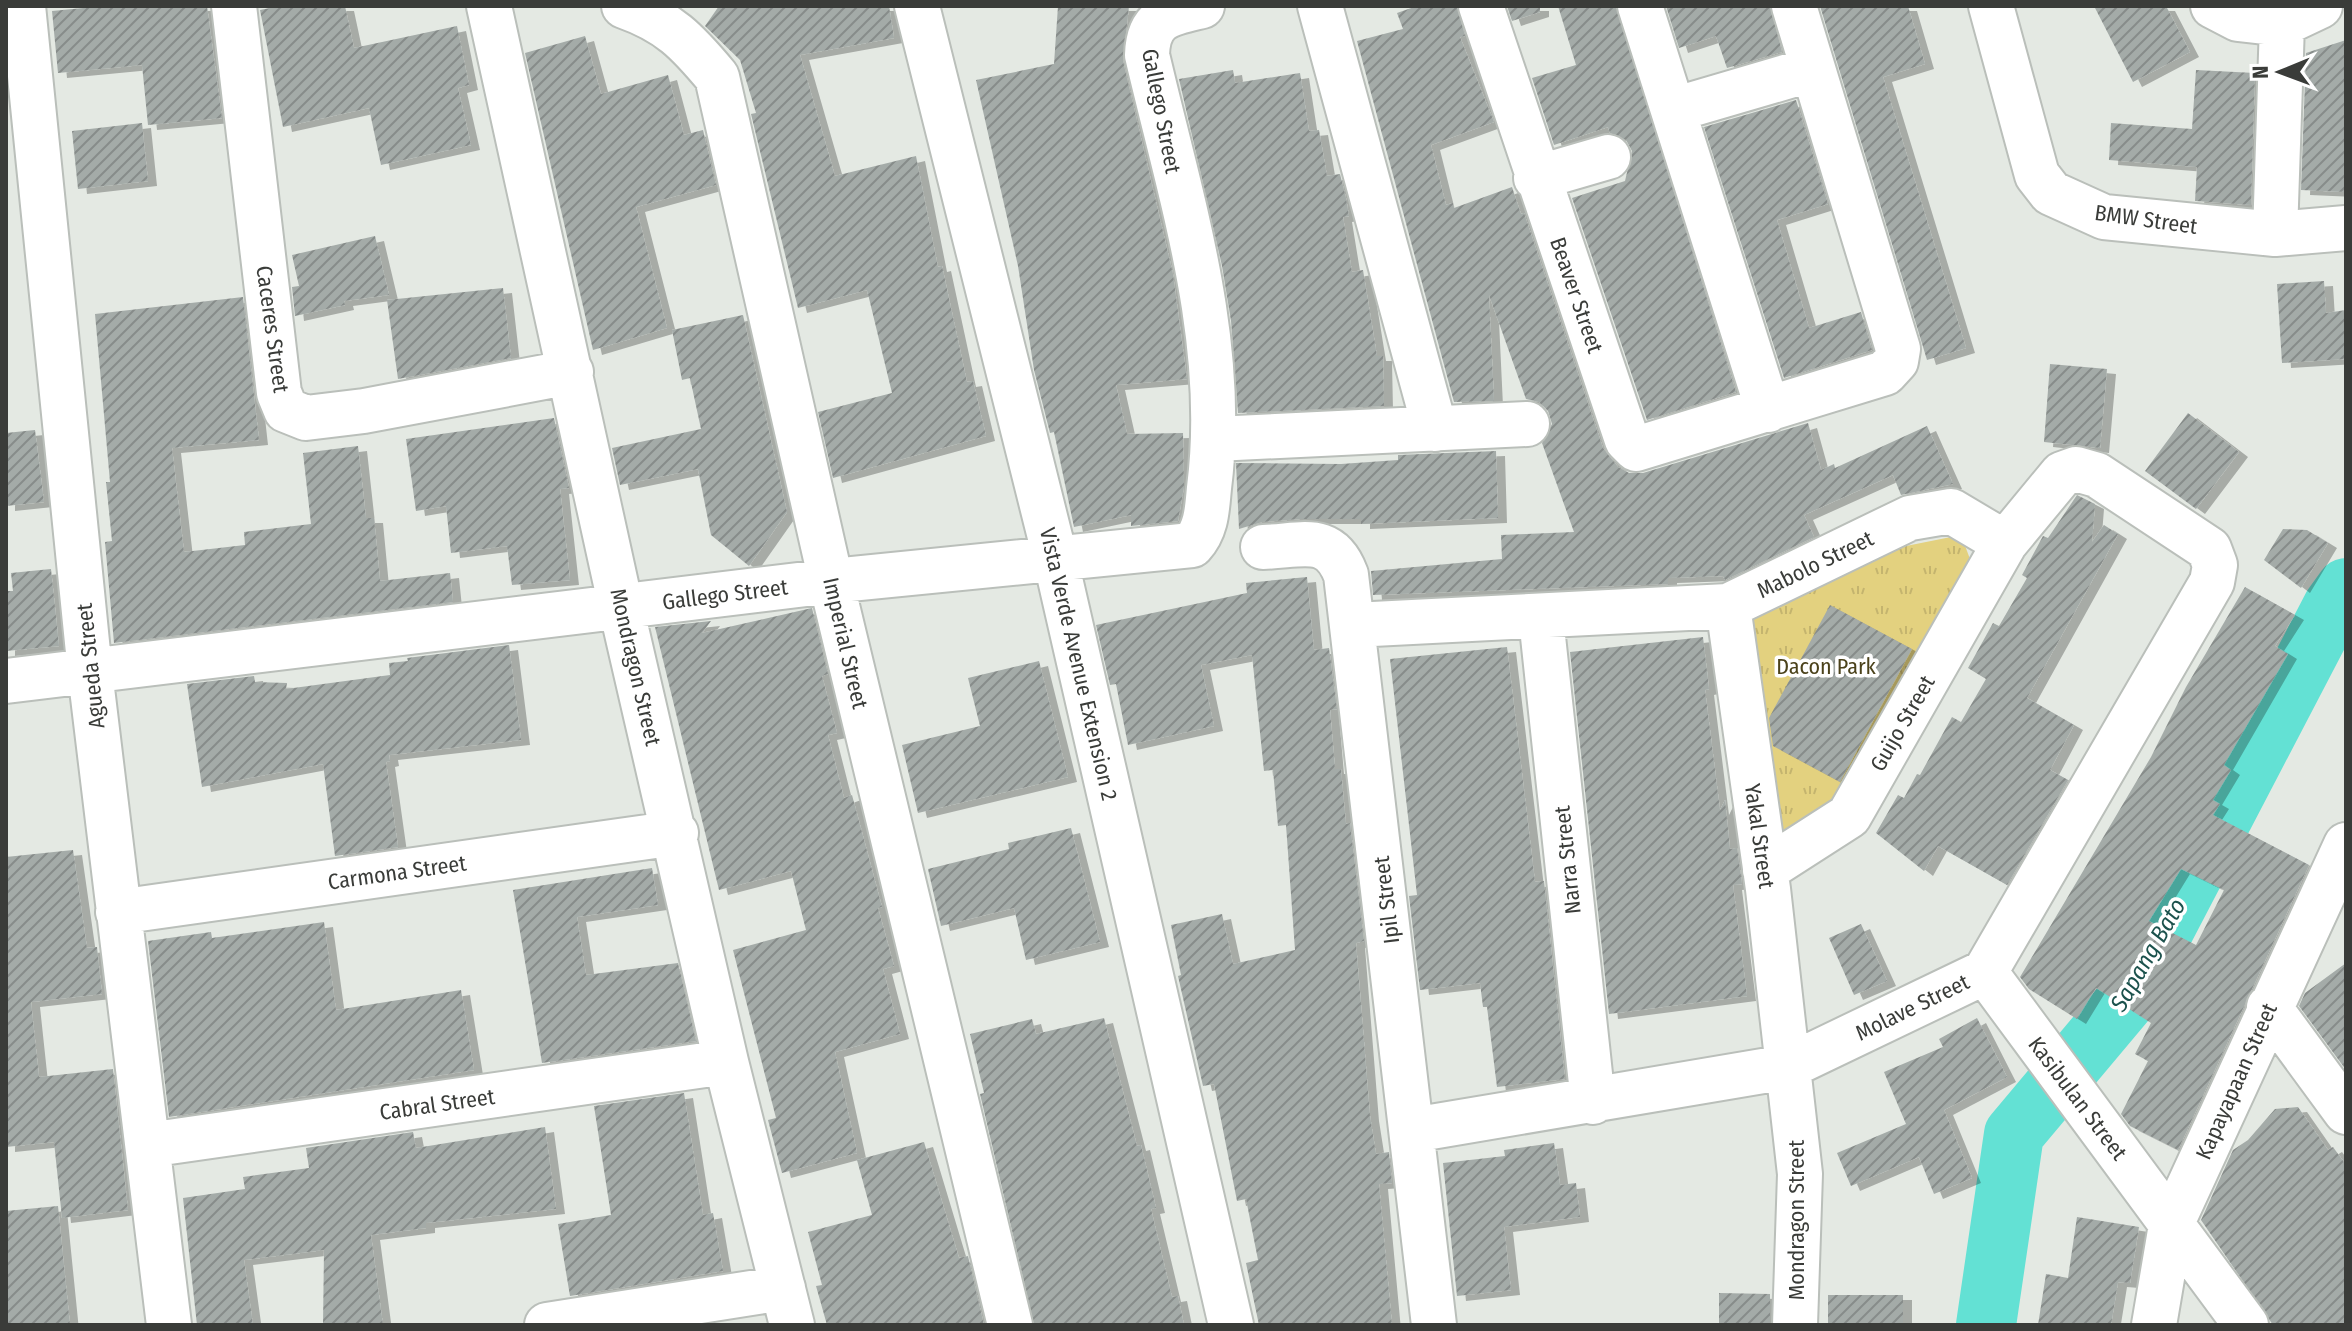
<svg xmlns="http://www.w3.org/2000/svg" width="2352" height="1331" viewBox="0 0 2352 1331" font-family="'Fira Sans Condensed',sans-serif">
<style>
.grass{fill:url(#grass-tufts)}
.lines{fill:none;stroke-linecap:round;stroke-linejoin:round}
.river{stroke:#63e1d4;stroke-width:60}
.building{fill:url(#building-hatch);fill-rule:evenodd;filter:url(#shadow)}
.minor-casing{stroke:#babfba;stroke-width:48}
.minor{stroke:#fff;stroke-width:44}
.labels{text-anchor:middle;stroke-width:7;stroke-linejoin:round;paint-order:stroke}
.street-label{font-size:22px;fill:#3a3c39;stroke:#fff}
.park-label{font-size:22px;fill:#4b421b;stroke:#fff}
.water-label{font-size:24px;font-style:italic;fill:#1c524d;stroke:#fff}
</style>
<defs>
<pattern id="grass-tufts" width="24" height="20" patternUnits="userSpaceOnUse" patternTransform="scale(2)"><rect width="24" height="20" fill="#e3d17f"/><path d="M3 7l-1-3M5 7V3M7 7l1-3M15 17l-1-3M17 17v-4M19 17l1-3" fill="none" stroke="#c4b46e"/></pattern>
<pattern id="building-hatch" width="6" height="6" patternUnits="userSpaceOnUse" patternTransform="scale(2)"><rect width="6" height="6" fill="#a4aba8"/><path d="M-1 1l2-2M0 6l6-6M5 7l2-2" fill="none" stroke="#878c8a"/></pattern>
<filter id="shadow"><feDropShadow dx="9" dy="5" stdDeviation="0" flood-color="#0004"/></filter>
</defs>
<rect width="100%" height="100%" fill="#e4e9e3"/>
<path class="grass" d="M1961 535 1973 567 1846 798 1773 851 1734 614 1906 546Z"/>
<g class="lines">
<path class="river" d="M1986 1325 2014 1134 2129 997 2333 606 2346 588"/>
</g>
<path class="building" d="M104 6H207L222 118 148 125 142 65 58 73 52 11Z
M280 6H345L354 48 457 26 469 85 458 88 471 145 381 165 369 108 283 127 260 10Z
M719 6H889L894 38 800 55 835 176 916 156 938 267 942 266 967 382 973 381 986 436 833 478 818 412 892 393 867 290 798 308 751 114 756 113 740 60 705 26Z
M1058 6H1129L1123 61 1173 274 1187 379 1116 385 1127 434 1183 433 1184 487 1178 521 1131 526V515L1074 527 1054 432 1050 433 1034 370 1018 266 976 80 1054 64Z
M1417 6H1457L1465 36 1460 37 1494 122 1431 145 1446 205 1453 203 1454 208 1512 187 1521 214 1524 213 1603 448 1618 467 1629 473H1643L1808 423 1821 470 1834 464 1835 468 1927 426 1953 484 1901 495 1893 475 1804 515 1814 537 1725 580 1723 576 1668 578V584L1373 595 1371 571 1502 559 1501 535 1574 532 1542 443 1552 424 1548 411 1539 402 1526 399 1489 295 1494 401 1454 402 1357 41 1403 29 1397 13Z
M1507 6H1540V12L1512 21Z
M1558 6H1616L1736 392 1647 420 1572 198 1625 181 1632 151 1626 140 1610 133 1608 127 1554 145 1532 78 1576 65Z
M1666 6H1770L1782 52 1727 68 1716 36 1679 48Z
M1820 6H1908L1925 64 1883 77 1966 348 1927 360Z
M2094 6H2166L2190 52 2133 82Z
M585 36 601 94 668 75 684 135 703 130 716 185 636 207 667 328 593 350 525 53Z
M2346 40V192L2301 190 2306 53Z
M1233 70 1235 83 1300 73 1309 131 1319 130 1327 176 1340 174 1346 198 1349 216 1343 217 1352 272 1363 270 1377 356H1383L1384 406 1238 413 1231 321 1222 266 1179 79Z
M2196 70 2255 73 2251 205 2195 201 2197 167 2109 160 2111 123 2192 129Z
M1796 100 1828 204 1777 220 1809 328 1861 312 1872 350 1784 378 1704 127Z
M142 123 148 181 78 189 72 131Z
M375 236 389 295 344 301 345 305 295 316 292 287 299 286 292 255Z
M2324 281 2326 313 2346 310V359L2282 363 2277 284Z
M503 288 511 358 398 379 387 300Z
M243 297 259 440 172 448 184 552 245 545 244 532 311 524 303 453 358 446 366 518H374L380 581 450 573 453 602 114 643 105 542 112 541 106 482H110L95 314Z
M743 315 787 512 749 566 711 535 698 469 620 485 612 448 701 429 690 378 682 380 672 330Z
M2050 364 2107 369 2100 448 2044 442Z
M2188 413 2239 452 2196 509 2145 471Z
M554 418 569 488 560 489 570 580 512 585 507 546 451 553 446 506 416 511 406 439Z
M35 430 44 502 6 506V433Z
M1496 451 1498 518 1361 524V519H1300L1262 522 1239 529 1236 463 1341 464 1398 460V455Z
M2077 495 2095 504 2092 542 2104 525 2118 534 2027 698 2074 725 2050 770 2068 780 2007 885 1938 846 1924 871 1876 833 1898 795 1904 798 1917 774 1920 775 1952 717 1961 722 1986 679 1968 668 1993 623 1999 626 2027 578 2022 575 2043 536 2048 538Z
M2283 529 2307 530 2328 543 2301 588 2264 560Z
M51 569 59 646 6 651V591H13L11 573Z
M1307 577 1314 650 1329 648 1337 709 1330 710 1335 769H1341L1346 824 1350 823 1364 941 1356 943 1370 1116 1376 1154 1389 1152 1392 1183 1379 1184 1392 1325H1259L1246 1263 1258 1260 1246 1199 1237 1201 1214 1084 1203 1086 1178 976 1181 975 1171 925 1222 914 1233 964 1295 950 1286 825 1278 826 1273 770 1264 771 1252 655 1201 665 1214 726 1128 745 1116 684 1110 685 1096 625 1247 593 1246 583Z
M2245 587 2295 615 2275 646 2288 654 2224 765 2231 770 2213 800 2220 804 2213 815 2309 865 2178 1150 2130 1126 2121 1114 2148 1061 2135 1054 2151 1023 2096 988 2077 1019 2029 989 2020 977 2151 757 2186 687ZM2181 869 2224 890 2196 945 2149 921Z
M1830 605 1912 649 1840 782 1773 746 1769 718Z
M812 608 828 674 822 676 837 733 828 735 844 798 852 795 882 907 878 908 894 966 883 969 900 1034 835 1052 857 1153 782 1173 768 1120 776 1118 733 950 806 930 791 871 719 890 655 627 711 621 702 633Z
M1703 637 1709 689 1705 690 1720 810 1725 800 1730 849 1737 848 1742 884 1733 885 1747 996 1609 1014 1570 652Z
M509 645 521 740 389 755 390 761 386 762 398 847 335 856 323 764 202 787 187 684 254 676 255 682 287 683 286 689 390 675 389 663 408 661 407 658Z
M1507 647 1535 882 1544 881 1565 1079 1497 1087 1487 1007H1483L1480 983 1420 990 1409 896 1417 895 1390 659Z
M1039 661 1068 777 918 813 902 745 980 726 968 678Z
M1071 828 1100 942 1026 960 1014 908 941 926 928 869 1009 849 1008 843Z
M73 850 87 948 97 947 102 994 31 1002 39 1077 113 1069 128 1210 62 1218 54 1142 6 1147V857Z
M652 868 658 905 577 917 586 975 678 963 696 1041 542 1063 513 890Z
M324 922 336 1010 461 990 474 1070 169 1117 148 941 211 932 212 938Z
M1861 924 1887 981 1854 995 1829 938Z
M2346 963V1070L2299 1006 2305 993Z
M1104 1018 1137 1146 1141 1145 1156 1208 1151 1209 1172 1297 1178 1296 1184 1325H1034L980 1094 984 1093 970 1034 1032 1019 1036 1034Z
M1977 1018 2007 1077 1944 1110 1972 1178 1934 1194 1919 1157 1851 1186 1837 1153 1906 1124 1884 1072 1943 1047 1939 1039Z
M684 1093 703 1215 713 1213 723 1271 570 1296 558 1224 611 1215 594 1106Z
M2298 1107 2328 1150 2333 1147 2346 1165V1325H2273L2201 1220 2233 1150 2248 1140 2275 1109Z
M545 1127 556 1209 426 1223V1228L371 1235 383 1325H323L324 1250 244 1260 253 1325H197L183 1198 245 1189 243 1177 309 1168 306 1148 413 1132 416 1148Z
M924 1142 959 1258 968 1256 984 1325H827L816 1286 822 1285 808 1232 872 1215 857 1160Z
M1554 1143 1560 1185 1576 1183 1580 1217 1504 1227 1511 1290 1457 1296 1443 1163 1505 1156 1504 1150Z
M58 1206 70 1325H6V1211Z
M2077 1217 2139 1227 2130 1283 2118 1282 2111 1325H2038L2046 1274 2068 1278Z
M1719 1293 1770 1294V1325H1719Z
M1828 1295H1903V1325H1828Z"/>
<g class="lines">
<defs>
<path id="minor" d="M23 6 90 672 169 1325
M234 6 279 393 286 410 306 418 364 411 571 372
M489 6 621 607 726 1062 792 1325
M624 6C669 22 687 41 717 77L831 581 1010 1325
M917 6 1055 557 1231 1325
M1320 6 1435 429
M1481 6 1627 440 1636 449 1885 373 1896 361 1898 349 1794 6
M1640 6 1768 410
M1991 6 2037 175 2051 193 2104 217 2275 234 2346 228
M2213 6 2238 19 2282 24 2320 6
M1673 110 1813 69
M1536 178 1608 157
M2275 234 2282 24
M1215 439 1527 424
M1263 547C1302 546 1330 532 1346 575L1434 1325
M1728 606 1768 889 1800 1174 1795 1325
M1541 618 1593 1102
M1353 625 1728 606 1910 518 1951 511 2005 543
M6 681 831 581 1192 545C1207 529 1207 508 1209 488 1228 342 1180 196 1147 55 1148 16 1169 14 1202 6
M118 912 676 833
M1985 972 2246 1325
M2269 1007 2346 1112
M1413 1130 1787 1067 1985 972 2212 582 2215 565 2209 549 2097 475 2076 469 2062 474 2005 543 1849 816 1765 870
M148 1145 726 1062
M547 1325 783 1288
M2154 1325 2171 1225 2346 845"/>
</defs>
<use href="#minor" class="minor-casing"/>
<use href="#minor" class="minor"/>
</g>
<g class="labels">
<g class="street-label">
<text transform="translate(1162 111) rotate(79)" y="8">Gallego Street</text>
<text transform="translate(2146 219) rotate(8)" y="8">BMW Street</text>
<text transform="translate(1577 295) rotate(71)" y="8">Beaver Street</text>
<text transform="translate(273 329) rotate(82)" y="8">Caceres Street</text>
<text transform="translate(1815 564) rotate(-26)" y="8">Mabolo Street</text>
<text transform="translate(725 594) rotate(-7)" y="8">Gallego Street</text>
<text transform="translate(846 643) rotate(77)" y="8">Imperial Street</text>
<text transform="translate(1079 664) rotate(77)" y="8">Vista Verde Avenue Extension 2</text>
<text transform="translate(90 666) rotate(-96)" y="8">Agueda Street</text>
<text transform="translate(636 667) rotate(77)" y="8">Mondragon Street</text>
<text transform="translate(1902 723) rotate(-60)" y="8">Guijo Street</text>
<text transform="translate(1760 836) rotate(82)" y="8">Yakal Street</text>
<text transform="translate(1567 860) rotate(-96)" y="8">Narra Street</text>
<text transform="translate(397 872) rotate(-8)" y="8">Carmona Street</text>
<text transform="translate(1386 900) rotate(-97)" y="8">Ipil Street</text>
<text transform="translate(1912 1007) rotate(-26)" y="8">Molave Street</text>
<text transform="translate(2236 1081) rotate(-66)" y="8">Kapayapaan Street</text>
<text transform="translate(2078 1098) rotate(53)" y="8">Kasibulan Street</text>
<text transform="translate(437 1104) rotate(-8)" y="8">Cabral Street</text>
<text transform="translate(1796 1220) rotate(-90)" y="8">Mondragon Street</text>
</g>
<g class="park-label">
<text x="1826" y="674">Dacon Park</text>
</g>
<g class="water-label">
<text transform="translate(2148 955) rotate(-60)" y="8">Sapang Bato</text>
</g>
</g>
<rect width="2352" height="1331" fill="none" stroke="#3a3c39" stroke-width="16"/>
<g transform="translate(2280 72) rotate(269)" stroke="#ffffff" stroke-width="6" paint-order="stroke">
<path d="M0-6L14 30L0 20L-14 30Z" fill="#3a3c39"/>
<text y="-12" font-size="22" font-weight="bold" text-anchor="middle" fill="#3a3c39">N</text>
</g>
</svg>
